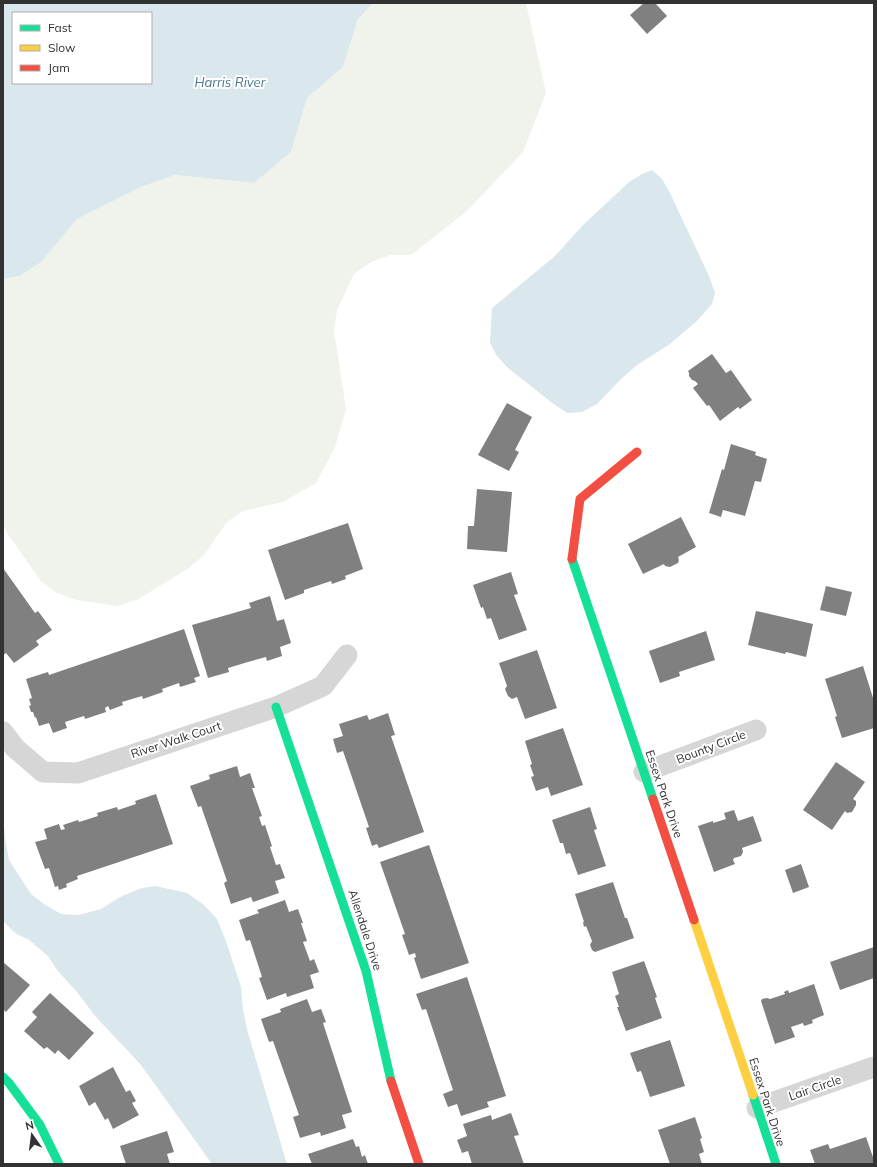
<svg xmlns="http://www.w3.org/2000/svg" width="877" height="1167" viewBox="0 0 877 1167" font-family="Mulish,sans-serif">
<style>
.green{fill:#f0f2ec}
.water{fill:#dae7ec;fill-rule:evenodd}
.building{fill:#808080}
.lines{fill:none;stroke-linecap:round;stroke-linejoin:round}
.street{stroke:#d6d6d6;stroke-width:21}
.fast{stroke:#16e098;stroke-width:9}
.slow{stroke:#ffcf43;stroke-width:9}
.jam{stroke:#f24e42;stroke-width:9}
.labels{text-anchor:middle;stroke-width:4;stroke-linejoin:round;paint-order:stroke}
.street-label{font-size:12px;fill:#323232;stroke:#fff}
.water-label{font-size:13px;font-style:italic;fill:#49778c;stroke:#fff}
</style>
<rect width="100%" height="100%" fill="#fff"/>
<path class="green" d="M373 3H526L546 93 523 152 467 211 411 255H391L371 262 354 274 337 310 334 331 346 409 335 447 316 483 283 502 243 511 227 522 204 555 189 568 137 600 117 606 76 600 57 593 41 581 7 533 3 524V279L20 276 41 262 77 219 141 187 175 175 254 183 291 152 307 98 343 67 358 19Z"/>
<path class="water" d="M3 3H373L358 19 343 67 307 98 291 152 254 183 175 175 141 187 77 219 41 262 20 276 3 279ZM13 13H151V83H13Z
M652 170 662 179 669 191 709 276 715 293 712 304 697 321 670 344 637 365 621 379 597 404 582 412 567 413 551 402 508 368 497 356 490 343 492 308 555 256 583 225 629 182 642 174Z
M3 811 5 838 9 860 31 894 44 904 61 914 79 915 101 909 122 896 142 888 155 886 187 893 204 905 217 919 226 941 241 987 243 1010 248 1033 287 1164H212L141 1065 95 1016 77 992 57 970 48 956 29 940 15 933 3 921Z"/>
<path class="building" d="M644 3H655L667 16 647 34 630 15Z
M712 354 726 373 731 370 752 400 740 409 738 407 720 421 709 405 707 406 693 388 698 384 695 381 692 380 689 376V373L688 371Z
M507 403 532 417 515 450 519 452 509 471 478 455Z
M731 444 756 452 755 455 767 459 761 482 755 481 745 516 723 510 721 517 709 513 722 469 724 470Z
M477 489 512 492 507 552 467 549 468 526H474Z
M681 517 696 547 678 557 679 560 678 563 670 567 665 566 664 564 643 574 628 544Z
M348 523 363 569 345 576 346 579 332 584 331 581 304 590V593L285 600 268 550Z
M3 568 35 613 38 611 52 630 36 641 39 645 14 663 6 653 3 655Z
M511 572 518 594 514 595 527 630 499 640 491 618 487 619 483 607 481 608 473 585Z
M826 586 852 592 846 616 820 610Z
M270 596 277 621 284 619 291 643 280 647 282 656 267 661 266 657 248 662 228 668 229 672 208 678 192 625 251 608 249 603Z
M756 611 813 624 806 657 786 652 785 654 748 645Z
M184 629 200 676 194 678 196 682 180 687 179 683 162 689 163 692 143 699 142 696 122 702 123 705 110 710 108 706 105 708 106 712 85 719 84 716 65 722 67 728 53 733 49 723 39 726 36 717 35 718 33 712H31L29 706 31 705 29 699 32 698 26 679 48 672 49 675Z
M706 631 715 660 679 672 680 676 660 683 649 651Z
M537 650 557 708 525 719 517 697 512 699 508 696 505 689 507 686 499 663Z
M863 666 874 701V728L842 738 835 717 837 716 825 679Z
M388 713 395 735 391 736 424 832 379 848 377 844 372 846 366 828 369 827 343 751 337 753 333 739 343 736 339 724 367 715 369 720Z
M563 728 583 785 551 796 548 787 536 791 531 777 534 776 530 765 532 764 525 741Z
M836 762 865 782 853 799 856 801V805L852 812 847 813 845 811 832 830 803 810Z
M237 766 240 777 250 773 255 788H252L262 816 259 817 262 826 265 825 272 846 270 847 276 865 280 864 285 878 275 881 279 893 253 902 251 897 231 904 224 883 227 881 201 806 198 807 190 786 210 779 209 775Z
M156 794 173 844 77 876 78 879 66 884 67 887 59 890 58 886 55 887 49 868 45 869 35 842 47 839 44 829 59 824 61 830 65 829 63 825 78 820 79 822 98 816 97 813 117 807 118 810 136 804 135 801Z
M590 807 597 829 594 830 606 866 578 875 570 853 566 854 563 843H560L552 820Z
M734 810 738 821 753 816 762 841 742 848 743 852 741 856 734 858 733 860 735 864 714 872 698 826 713 821V823L726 819 724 813Z
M429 845 469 963 421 979 414 958 416 957 415 953 409 955 402 935 405 934 380 862Z
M801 864 809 887 793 893 785 870Z
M613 882 625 918H627L634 938 595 952 592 950 590 945 592 941 586 926 584 927 583 922H584L575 894Z
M285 900 289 912 298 909 303 923H301L307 941 303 942 310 961 314 959 319 972 310 975 314 988 287 997 286 993 267 1000 259 978 262 977 250 940 246 941 239 920 259 913 257 910Z
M874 947V978L840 990 830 962Z
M644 961 657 997 655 998 662 1018 626 1031 617 1007H619L615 996 619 994 612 972Z
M3 962 30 985 6 1012 3 1009Z
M467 977 506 1096 487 1102 489 1107 461 1116 457 1104 448 1107 443 1094 453 1090 426 1009 422 1010 416 994Z
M814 984 824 1015 812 1020 813 1023 804 1026 803 1023 791 1027 795 1037 775 1044 761 1001 762 999 767 998 770 999 785 994 784 992 788 990 789 993Z
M50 993 94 1033 69 1060 58 1050 55 1054 47 1047 44 1049 24 1031 37 1017 32 1012Z
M307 999 312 1012 321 1009 326 1022 323 1023 352 1112 342 1115 346 1128 321 1136 320 1132 300 1138 293 1117 299 1115 273 1041 269 1042 261 1019 281 1012 280 1009Z
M670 1040 685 1086 650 1097 641 1071 637 1072 630 1053Z
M113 1067 126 1092 130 1090 136 1101 132 1103 139 1115 113 1129 108 1118 105 1120 95 1102 89 1106 79 1086Z
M511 1113 519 1135 514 1136 524 1164H472L468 1151 462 1153 457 1140 467 1136 463 1124 491 1115 492 1120Z
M695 1117 702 1138 700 1139 704 1152 699 1154 702 1164H670L658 1130Z
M167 1131 174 1152 167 1154 170 1164H126L120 1146Z
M866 1137 874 1160V1164H815L810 1150 828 1144 830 1149Z
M353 1139 356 1147 359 1146 362 1157 365 1155 368 1164H312L308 1154Z"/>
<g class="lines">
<path class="street" d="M3 732 15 748 43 772 78 773 276 707 323 686 347 655
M644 772 756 730
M757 1108 874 1067"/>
<path class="fast" d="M572 559 653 799
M276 707 366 971 391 1081
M3 1077 9 1083 40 1125 59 1164
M753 1095 776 1164"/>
<path class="slow" d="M694 920 753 1095"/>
<path class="jam" d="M572 559 580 499 637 452
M653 799 694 920
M391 1081 419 1164"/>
</g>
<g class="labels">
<g class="street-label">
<text transform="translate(176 740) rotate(-18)" y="4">River Walk Court</text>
<text transform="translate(711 747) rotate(-21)" y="4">Bounty Circle</text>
<text transform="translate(664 794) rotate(71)" y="4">Essex Park Drive</text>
<text transform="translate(365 930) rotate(72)" y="4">Allendale Drive</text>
<text transform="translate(815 1088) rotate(-19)" y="4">Lair Circle</text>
<text transform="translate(767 1102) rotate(72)" y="4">Essex Park Drive</text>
</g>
<g class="water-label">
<text x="230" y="87">Harris River</text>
</g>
</g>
<rect width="877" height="1167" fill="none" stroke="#323232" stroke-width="8"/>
<rect x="12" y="12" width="140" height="72" fill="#ffffff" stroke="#adadad"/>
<rect x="20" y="25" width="20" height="6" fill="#16e098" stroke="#adadad"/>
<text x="48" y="32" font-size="12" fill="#323232">Fast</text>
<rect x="20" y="45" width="20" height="6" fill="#ffcf43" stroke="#adadad"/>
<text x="48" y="52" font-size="12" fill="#323232">Slow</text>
<rect x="20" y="65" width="20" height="6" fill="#f24e42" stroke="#adadad"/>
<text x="48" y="72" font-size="12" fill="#323232">Jam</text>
<g transform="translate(32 1135) rotate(346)" stroke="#ffffff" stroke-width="3" paint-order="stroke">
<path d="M0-3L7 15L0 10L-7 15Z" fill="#323232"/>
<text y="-6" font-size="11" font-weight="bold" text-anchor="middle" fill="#323232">N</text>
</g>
</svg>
